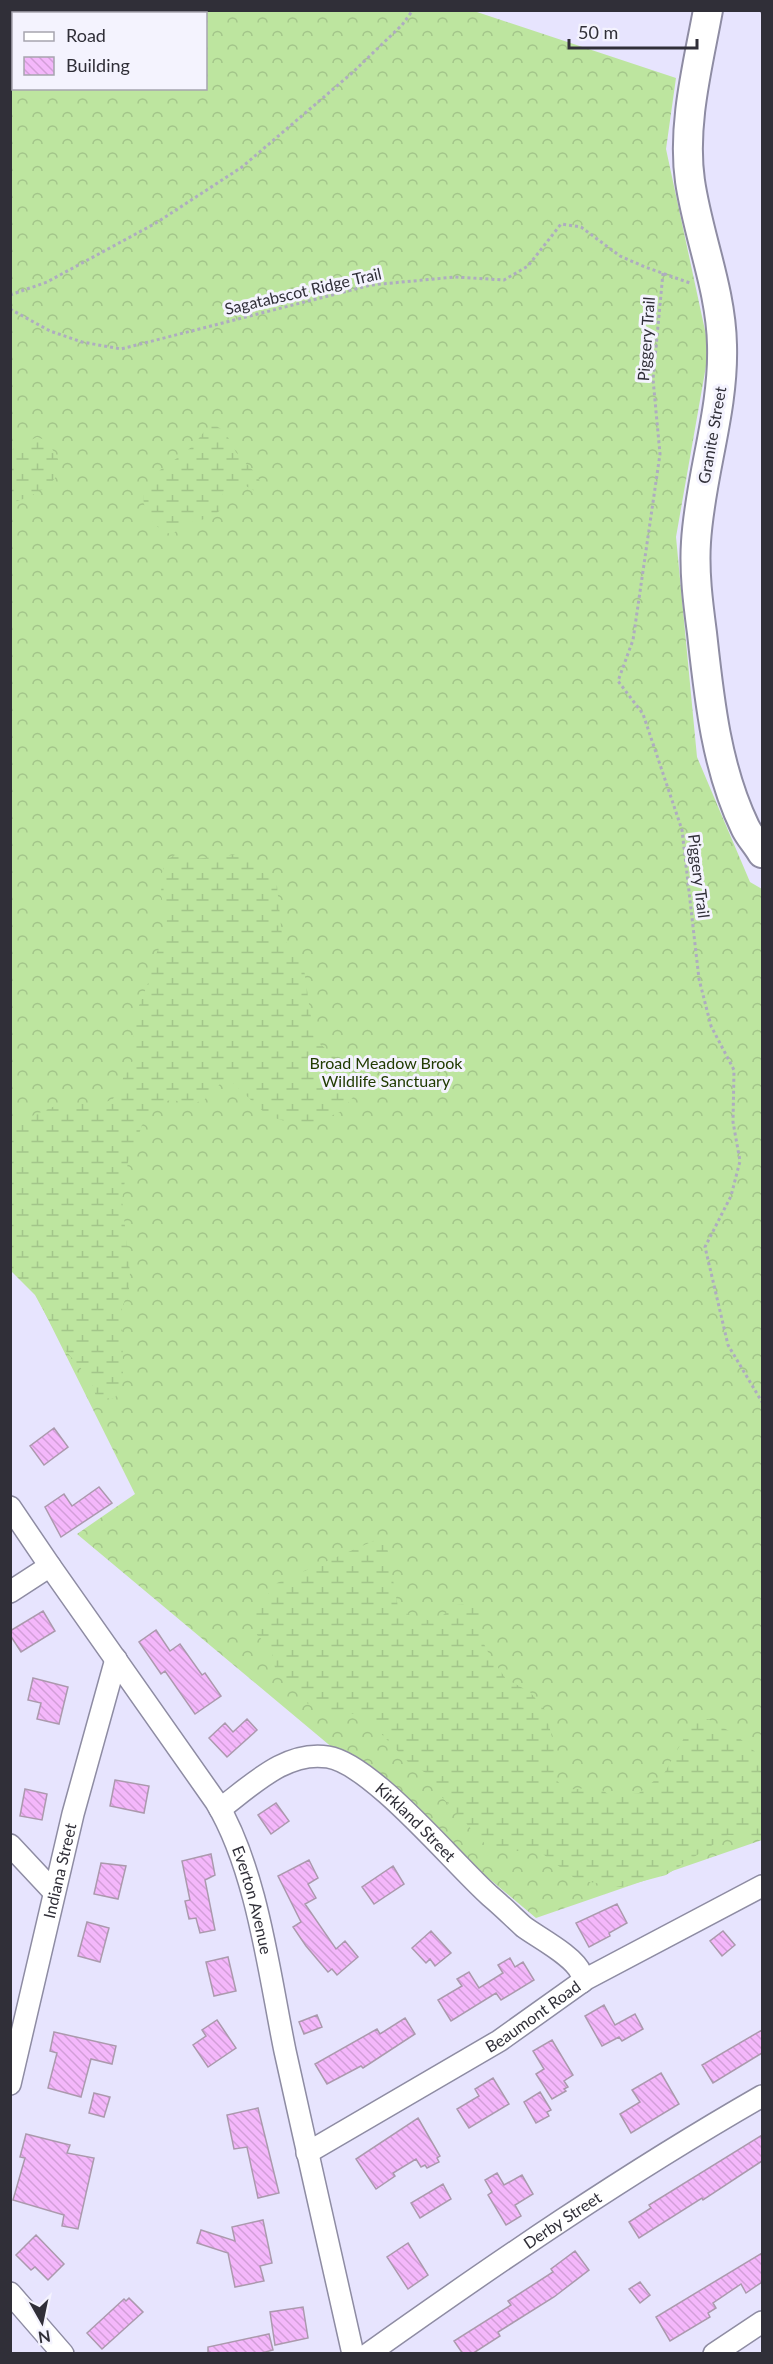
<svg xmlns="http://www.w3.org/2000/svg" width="773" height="2364" viewBox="0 0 773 2364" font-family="Lato,sans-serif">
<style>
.forest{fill:url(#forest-crowns);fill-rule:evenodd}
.wetland{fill:url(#wetland-marsh)}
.building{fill:url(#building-back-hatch);stroke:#ab99ad;stroke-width:1.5}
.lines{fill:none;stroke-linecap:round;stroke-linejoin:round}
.street-casing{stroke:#8e8ca3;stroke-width:24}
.secondary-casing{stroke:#8e8ca3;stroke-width:32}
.path{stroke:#aeacc0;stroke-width:3;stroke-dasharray:3 3;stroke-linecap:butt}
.street{stroke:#fff;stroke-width:21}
.secondary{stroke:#fff;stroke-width:28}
.labels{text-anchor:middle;stroke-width:6;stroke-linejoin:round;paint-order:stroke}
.street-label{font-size:16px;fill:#302f38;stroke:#f4f3fe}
.park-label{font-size:16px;fill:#213b02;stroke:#f4f3fe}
</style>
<defs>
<pattern id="forest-crowns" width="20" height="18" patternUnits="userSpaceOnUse" patternTransform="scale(1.5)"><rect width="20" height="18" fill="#bde59f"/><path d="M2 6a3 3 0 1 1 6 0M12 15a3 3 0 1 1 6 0" fill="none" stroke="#a3c58a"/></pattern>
<pattern id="wetland-marsh" width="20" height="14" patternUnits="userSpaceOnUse" patternTransform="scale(1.5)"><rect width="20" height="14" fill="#bde59f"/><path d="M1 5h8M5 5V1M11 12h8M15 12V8" fill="none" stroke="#a3c58a"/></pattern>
<pattern id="building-back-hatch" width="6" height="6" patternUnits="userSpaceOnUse" patternTransform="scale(1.5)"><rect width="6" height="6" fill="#f4b7fb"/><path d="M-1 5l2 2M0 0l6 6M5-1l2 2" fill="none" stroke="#d29ed8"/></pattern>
</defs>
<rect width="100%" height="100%" fill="#e7e4fe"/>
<path class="forest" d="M11 11H474L676 78 666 149 709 349 676 537 697 757 750 882 762 889V1840L536 1918 77 1534 135 1494 21 1265 11 1255ZM14 14H206V88H14Z"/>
<path class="wetland" d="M212 425C228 428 230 445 239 456 249 468 259 472 261 487L258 493 239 482C211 490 231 501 217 513 210 520 198 519 190 523 182 526 178 532 170 534 157 528 149 522 145 508 136 477 170 466 189 449 198 442 202 431 212 425Z
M37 437C46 440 49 443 54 452 74 479 32 497 11 503V450Z
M243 854 277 886 282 936 304 969 314 1039 344 1064 356 1084 354 1096 340 1112 305 1127 268 1116 233 1083H221L204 1100 192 1104 172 1100 161 1102 147 1113 128 1162 122 1199 130 1273 129 1289 122 1308 123 1378 115 1398 97 1399 90 1379 65 1350 35 1295 11 1271V1125L62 1103H102L112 1100 121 1089 123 1078 135 1057 133 1021 150 978 152 963 166 933 167 918 161 895 162 873 166 860 175 855 194 859Z
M378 1539 387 1547 398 1607 407 1614 434 1622 456 1605 471 1603 482 1610 479 1634 490 1656 506 1679 530 1692 545 1710 554 1745V1778C575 1800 582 1782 600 1789 604 1791 609 1795 613 1797L639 1793 665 1772 693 1722 708 1719 736 1735 762 1758V1836L728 1835 666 1875 621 1887 577 1880 539 1851H504L486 1845 440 1795 429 1775 408 1762 373 1725 357 1714 323 1711 308 1704 275 1668 271 1648 257 1635 253 1619 257 1608 277 1583Z"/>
<path class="building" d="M54 1428 68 1447 44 1465 30 1446Z
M99 1487 112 1503 61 1537 45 1507 64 1494 72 1506Z
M43 1611 55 1631 21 1652 10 1635V1631Z
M156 1630 170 1651 180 1644 202 1675 205 1673 221 1696 195 1714 165 1671 161 1674 139 1642Z
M33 1678 68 1687 59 1724 37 1719 41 1703 28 1700Z
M247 1719 257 1730 227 1757 209 1738 225 1723 233 1732Z
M115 1780 149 1786 144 1813 110 1806Z
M25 1789 47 1794 42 1820 20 1816Z
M276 1803 289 1821 271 1834 258 1815Z
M211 1854 215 1875 205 1880 215 1930 200 1933 196 1918 189 1919 185 1901 190 1900 182 1861Z
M309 1860 318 1878 308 1884 316 1898 305 1904 336 1949 345 1941 358 1957 337 1975 332 1969 328 1972 306 1946 293 1927 301 1922 278 1876Z
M101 1863 126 1866 118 1899 94 1894Z
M393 1866 404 1884 374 1904 362 1887Z
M617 1904 627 1923 609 1933 610 1936 589 1947 576 1923Z
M87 1922 109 1928 100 1962 78 1956Z
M431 1931 451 1953 435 1966 430 1959 426 1963 412 1948Z
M723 1931 735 1945 722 1956 710 1941Z
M228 1957 236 1991 214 1996 206 1962Z
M510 1958 515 1967 523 1962 534 1980 501 2000 496 1993 451 2021 438 2000 462 1986 457 1979 469 1972 479 1988 503 1973 498 1965Z
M604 2005 615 2025 635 2014 643 2029 622 2041 619 2037 602 2046 585 2016Z
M317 2015 322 2027 304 2034 299 2022Z
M405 2018 415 2034 363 2068 361 2066 327 2084 315 2064 377 2029 380 2034Z
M217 2020 236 2048 208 2067 193 2045 206 2036 202 2030Z
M762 2030V2053L713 2083 702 2065Z
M54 2032 116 2046 112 2064 91 2059 81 2097 48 2088 57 2053 50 2051Z
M552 2040 573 2075 564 2081 568 2087 564 2089 566 2091 552 2099 536 2074 544 2069 533 2051Z
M661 2073 679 2104 631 2133 620 2114 640 2102 632 2090Z
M493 2078 509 2104 469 2128 457 2109 479 2096 475 2089Z
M540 2092 551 2110 547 2112 549 2116 536 2123 524 2102Z
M94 2093 110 2097 104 2117 89 2113Z
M258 2108 279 2193 258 2198 247 2147 234 2149 227 2115Z
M418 2118 440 2156 437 2158 439 2162 427 2168 425 2165 421 2167 416 2159 393 2173 395 2176 376 2189 356 2159Z
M26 2134 70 2145 67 2153 94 2158 78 2229 62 2226 64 2215 13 2200 25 2158 20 2157Z
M762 2135V2161L703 2200 702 2198 639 2238 629 2222 651 2208 649 2205Z
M497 2173 504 2185 522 2175 533 2194 515 2205 521 2216 506 2225 488 2195 492 2192 485 2180Z
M443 2184 451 2199 420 2218 411 2203Z
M263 2220 272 2263 260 2266 264 2281 235 2287 228 2253 197 2243 201 2230 235 2241 232 2227Z
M36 2235 64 2264 48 2280 35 2267 31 2270 16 2255Z
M408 2243 428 2275 408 2289 387 2257Z
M575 2251 589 2270 554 2297 498 2332 500 2336 472 2354H463L454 2341 511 2305 508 2301 553 2272 551 2269Z
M762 2253V2282L746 2293 741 2284 713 2303 716 2308 708 2313 710 2317 670 2341 656 2317Z
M640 2282 650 2295 640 2303 629 2289Z
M129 2298 143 2312 102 2349 87 2333 124 2299 126 2301Z
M303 2307 308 2338 275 2345 270 2312Z
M269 2334 273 2350 258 2354H208V2347Z"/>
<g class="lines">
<defs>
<g id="street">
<path id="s1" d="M10 1507 50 1566 216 1802C257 1870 269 1973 285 2051 307 2152 331 2252 353 2354"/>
<path d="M10 1592 50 1566"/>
<path id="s2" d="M220 1809C251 1786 286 1750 328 1757 372 1764 454 1864 490 1896 502 1906 513 1917 524 1927 539 1938 574 1956 581 1973 582 1975 582 1979 582 1982"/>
<path d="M10 1845 54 1892"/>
<path id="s3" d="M10 2084 73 1814 116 1659"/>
<path id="s4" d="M307 2153 499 2041 586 1979 762 1886"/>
<path d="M10 2293 63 2354"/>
<path id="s5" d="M368 2354C496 2263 626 2174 762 2096"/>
<path d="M714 2354 762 2322"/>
</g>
<path id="secondary" d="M708 10C698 65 682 125 690 181 698 236 721 289 722 345 724 412 700 475 696 542 694 572 698 603 702 633 709 697 716 767 745 827 749 836 757 844 762 853"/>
</defs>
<use href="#street" class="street-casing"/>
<use href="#secondary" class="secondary-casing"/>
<path class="path" d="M761 10 762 13
M663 273 653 379 660 454 633 640 618 681 643 714 682 830 699 979 711 1026 734 1070 733 1122 740 1161 731 1196 705 1247 728 1345 762 1402
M10 295 47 282 156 223 242 167 352 73 402 25 413 10
M10 309 50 331 82 342 121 349 371 285 455 277 504 280 528 266 561 224 581 227 620 256 645 267 690 283"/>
<use href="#street" class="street"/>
<use href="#secondary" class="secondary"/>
</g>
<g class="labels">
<g class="street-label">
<text transform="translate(303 291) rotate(-13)" y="6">Sagatabscot Ridge Trail</text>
<text transform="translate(646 339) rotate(-86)" y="6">Piggery Trail</text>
<text transform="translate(712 435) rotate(-80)" y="6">Granite Street</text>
<text transform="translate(699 876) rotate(83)" y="6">Piggery Trail</text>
<text dy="6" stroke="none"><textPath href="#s2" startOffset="234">Kirkland Street</textPath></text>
<text dy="6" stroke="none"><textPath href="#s3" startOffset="219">Indiana Street</textPath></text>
<text dy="6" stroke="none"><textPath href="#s1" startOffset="465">Everton Avenue</textPath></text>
<text dy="6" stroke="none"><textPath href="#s4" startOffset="264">Beaumont Road</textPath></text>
<text dy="6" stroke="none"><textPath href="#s5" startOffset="236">Derby Street</textPath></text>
</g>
<g class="park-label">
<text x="386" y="1069">Broad Meadow Brook<tspan x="386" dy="18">Wildlife Sanctuary</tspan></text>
</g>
</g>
<rect width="773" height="2364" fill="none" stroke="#302f38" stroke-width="24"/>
<rect x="12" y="12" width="195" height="78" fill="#f4f3fe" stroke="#a6a5af" stroke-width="1.5"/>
<rect x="24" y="32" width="30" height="9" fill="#ffffff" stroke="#a6a5af" stroke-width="1.5"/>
<text x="66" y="42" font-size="18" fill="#302f38">Road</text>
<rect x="24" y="57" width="30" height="18" fill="url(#building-back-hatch)" stroke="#a6a5af" stroke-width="1.5"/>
<text x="66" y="72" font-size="18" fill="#302f38">Building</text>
<g transform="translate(42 2322) rotate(171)" stroke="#f4f3fe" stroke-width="4.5" paint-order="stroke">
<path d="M0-4.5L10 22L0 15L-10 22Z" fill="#302f38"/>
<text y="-9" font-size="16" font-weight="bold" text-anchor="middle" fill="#302f38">N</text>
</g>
<path d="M569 39v9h128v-9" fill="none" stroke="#302f38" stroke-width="3"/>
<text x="578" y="39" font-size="18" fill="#302f38" stroke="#f4f3fe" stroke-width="4.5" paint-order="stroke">50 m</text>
</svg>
